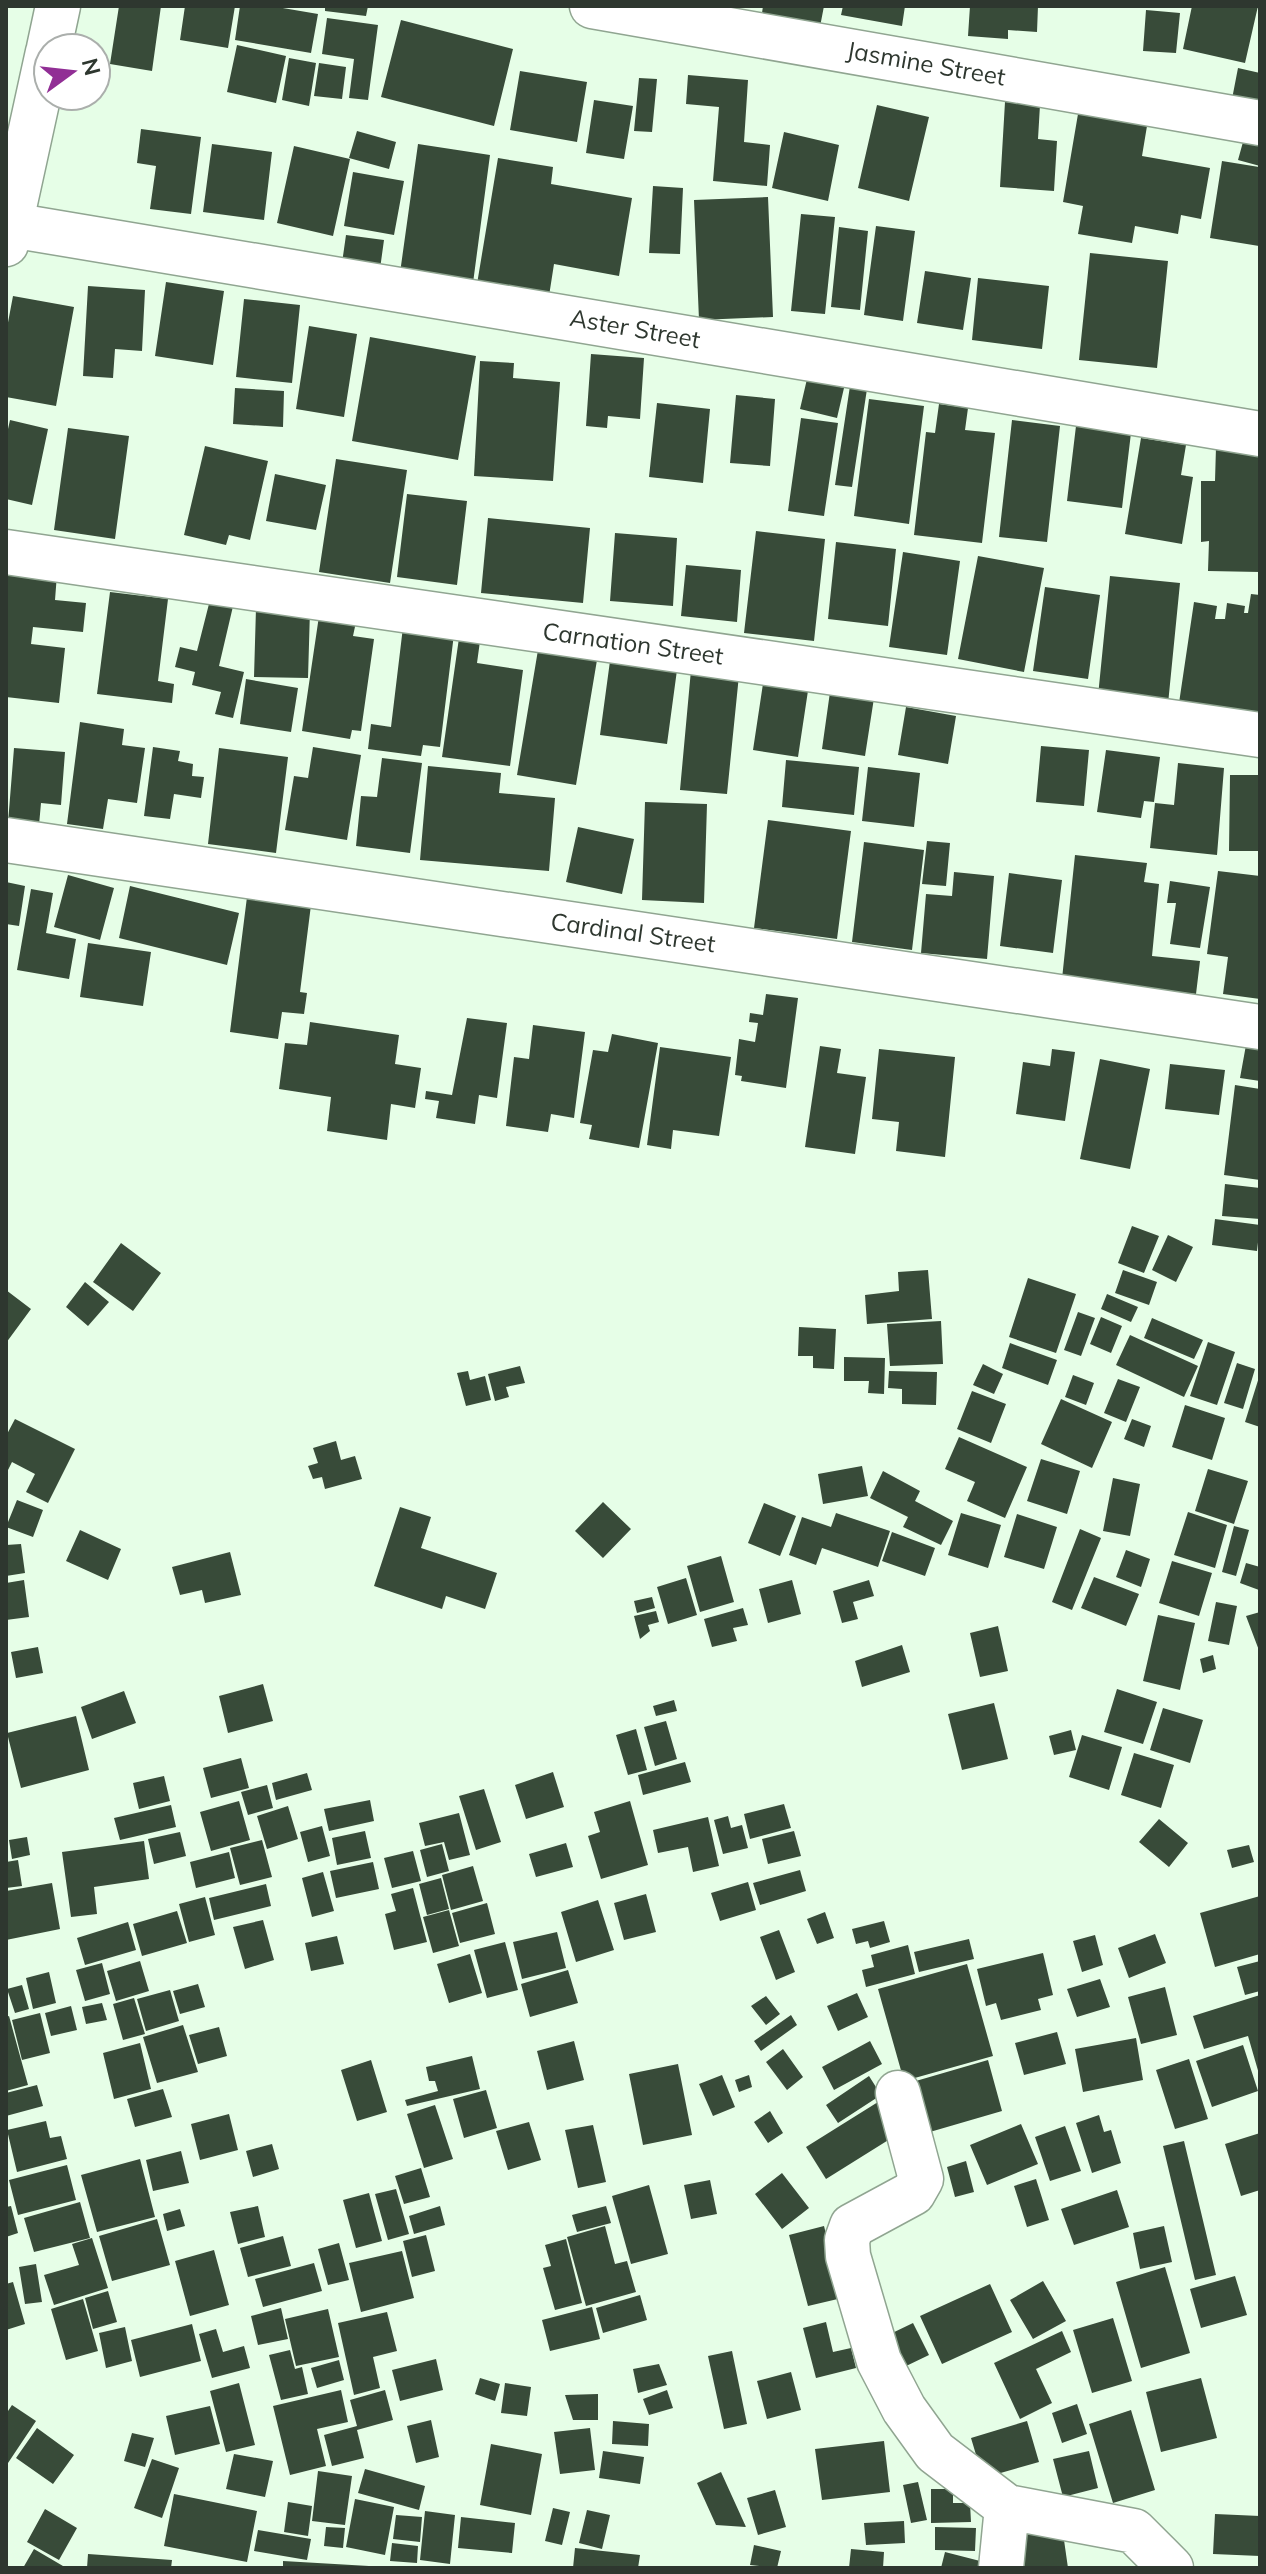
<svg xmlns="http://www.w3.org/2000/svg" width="1266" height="2574" viewBox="0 0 1266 2574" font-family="Mulish,sans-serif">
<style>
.building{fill:#384b39}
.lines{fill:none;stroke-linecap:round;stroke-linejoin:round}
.minor-casing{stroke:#90a591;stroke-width:47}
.minor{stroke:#fff;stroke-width:44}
.labels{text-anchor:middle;stroke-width:8;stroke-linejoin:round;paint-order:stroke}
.street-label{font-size:24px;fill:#2e372f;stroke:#fff}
</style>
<rect width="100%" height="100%" fill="#e6fee7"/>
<path class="building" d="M119 6H161L152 71 110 64Z
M185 6H235L228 48 180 40Z
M240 6H271L318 14 311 53 235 40Z
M325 6H368L366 16 325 11Z
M763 6H824L819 32 761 20Z
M843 6H905L902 26 841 15Z
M970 6H1038L1037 32 1008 30V39L968 36Z
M1192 6H1258L1245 63 1183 49Z
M1146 10 1180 13 1176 53 1143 51Z
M327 18 378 25 368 100 349 98 354 59 322 54Z
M401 20 513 49 494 126 381 97Z
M237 45 286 56 276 103 227 92Z
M289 58 316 63 309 106 282 100Z
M319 63 346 67 342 99 314 96Z
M1238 68 1260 73V105L1232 99Z
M520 71 587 82 577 142 510 130Z
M688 75 748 80 744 142 770 145 767 186 713 181 719 107 686 104Z
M639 78 657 79 652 132 634 131Z
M594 100 633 106 624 159 586 153Z
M1005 102 1040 105 1038 139 1057 141 1054 191 1000 187Z
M877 105 929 117 909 201 858 188Z
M1078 114 1147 126 1142 156 1210 168 1201 219 1181 215 1178 234 1135 226 1132 243 1078 234 1083 206 1063 202Z
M141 129 201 137 191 214 150 209 156 166 137 163Z
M357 131 396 142 389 169 349 158Z
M784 132 839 145 828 201 772 188Z
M1243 142 1260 146V166L1238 160Z
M212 144 272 152 264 220 203 212Z
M418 144 490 155 473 283 400 273Z
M294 146 350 159 333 236 277 223Z
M498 158 553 167 551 184 632 198 619 276 554 264 549 296 477 284Z
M1222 161 1259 167V246L1210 238Z
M353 172 404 181 394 235 344 226Z
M653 186 683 188 680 254 649 253Z
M768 197 773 317 699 320 694 200Z
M801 214 835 217 825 314 791 311Z
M876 226 915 231 903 321 864 315Z
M839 227 868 231 860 310 831 307Z
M346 235 384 240 380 269 342 263Z
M1090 253 1168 261 1157 368 1079 360Z
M925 271 971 278 963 330 917 323Z
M978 278 1049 286 1042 349 972 340Z
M166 282 224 291 213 365 155 356Z
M88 286 145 290 142 351 115 349 113 378 83 376Z
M13 296 74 307 56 406 6 397V333Z
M244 299 300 305 292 383 236 377Z
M309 326 357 334 344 417 296 409Z
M370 337 476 356 458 460 352 441Z
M591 354 644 358 640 419 608 416 607 428 586 426Z
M480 361 514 363 513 378 560 382 553 481 474 476Z
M807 379 844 388 837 418 800 409Z
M850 386 867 389 852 487 835 485Z
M235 388 284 391 283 427 233 424Z
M736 395 775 399 770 466 730 463Z
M869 399 924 406 909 524 854 516Z
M657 403 710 409 703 483 649 477Z
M939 404 968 408 965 430 995 433 982 543 914 535 926 432 935 433Z
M801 418 838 423 824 516 788 511Z
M10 420 48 429 32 505 6 499V438Z
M1012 420 1060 426 1047 542 999 537Z
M1076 426 1131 433 1122 508 1067 501Z
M68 428 129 436 115 539 54 530Z
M1141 438 1186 445 1181 475 1193 477 1182 544 1125 534Z
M205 446 268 461 250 540 229 535 226 545 184 535Z
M1216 447 1260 448V572L1208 571 1209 541 1201 542V481H1215Z
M336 459 407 470 390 583 319 572Z
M275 474 326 485 316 530 266 521Z
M407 494 467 501 457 585 397 577Z
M488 518 590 528 583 603 481 593Z
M756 531 825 539 814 641 744 633Z
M615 533 677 538 673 606 610 601Z
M836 542 896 549 888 626 828 619Z
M903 552 960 561 947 655 889 647Z
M978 556 1044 568 1024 672 958 659Z
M686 565 741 570 737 622 681 616Z
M6 569 57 574 55 600 86 603 83 632 33 627 31 644 65 648 59 703 6 697Z
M1110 576 1180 583 1168 704 1098 696Z
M1045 587 1100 595 1088 679 1033 671Z
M110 592 168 599 158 681 174 684 172 703 97 694Z
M1251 594 1260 595V715L1179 703 1194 602 1217 606 1215 619H1225L1227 603 1245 606 1244 613H1248Z
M211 596 234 602 219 666 244 672 233 718 215 714 221 692 192 685 195 672 175 667 180 647 197 651Z
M256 608 310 610 308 678 254 677Z
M319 616 356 622 353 636 374 639 361 731 352 730 350 739 302 731Z
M403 627 454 634 440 747 423 745 421 756 368 749 371 724 391 727Z
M459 638 480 641 477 663 523 670 510 766 442 757Z
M538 650 597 660 576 785 517 775Z
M610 661 677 670 667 744 600 735Z
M691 670 739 675 727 794 680 790Z
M764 677 809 684 798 757 753 750Z
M246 679 298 688 291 732 240 724Z
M830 692 874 698 865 756 822 749Z
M906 707 956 716 948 764 898 755Z
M80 722 124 729 122 745 145 748 137 803 108 799 103 829 67 824Z
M1041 746 1089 750 1084 806 1036 802Z
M153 747 180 751 178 761 193 764 192 776 204 777 201 798 174 794 170 819 144 816Z
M313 747 361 755 347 840 285 830 294 776 308 778Z
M14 748 65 752 61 805 41 803 39 825 8 823Z
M219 748 288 757 276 853 208 844Z
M1106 750 1160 757 1154 802 1144 801 1141 818 1097 812Z
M382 758 422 763 410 853 356 846 361 796 377 797Z
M786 760 859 767 854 815 782 807Z
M1178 763 1224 768 1217 855 1150 848 1155 803 1174 805Z
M428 766 501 773 499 793 555 798 549 871 420 860Z
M868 767 920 773 914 827 862 821Z
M1230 775H1260V851H1229Z
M645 802 707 804 704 903 642 900Z
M768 820 851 831 837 939 754 928Z
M578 827 634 839 622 894 566 882Z
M927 841 950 843 946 886 922 884Z
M864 842 924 850 912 950 852 942Z
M1075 855 1147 863 1144 882 1159 884 1152 956 1200 961 1196 994 1062 979Z
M1218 871 1260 876V999L1223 994 1228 957 1207 954Z
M954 872 994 876 987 959 921 953 926 894 952 896Z
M1009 873 1062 880 1053 953 1000 946Z
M68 875 114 888 100 940 54 927Z
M1170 881 1210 887 1200 948 1170 944 1176 903H1167Z
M6 882 25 886 19 926 6 924Z
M130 886 239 913 227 965 119 938Z
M31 889 53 893 46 933 76 939 69 979 17 970Z
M247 897 311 905 300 992 307 993 304 1014 282 1012 278 1039 230 1032Z
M88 943 151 952 143 1006 80 997Z
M766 994 798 998 786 1088 741 1081 742 1076 735 1075 739 1039 755 1042 758 1023 749 1022 750 1013 763 1015Z
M467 1018 507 1023 497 1098 479 1095 475 1124 436 1118 439 1101 425 1099 426 1091 452 1095Z
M310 1022 399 1035 395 1064 421 1068 415 1108 391 1104 387 1140 327 1131 331 1097 279 1089 285 1043 307 1045Z
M533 1025 585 1032 574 1118 551 1114 548 1132 506 1126 514 1057 529 1059Z
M612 1034 658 1043 639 1148 589 1139 592 1125 580 1123 593 1050 608 1052Z
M1246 1045 1260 1048V1081L1240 1078Z
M820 1046 841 1049 837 1073 866 1077 855 1154 805 1147Z
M660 1047 731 1057 719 1136 673 1130 671 1149 647 1145Z
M879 1049 955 1057 945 1157 896 1151 899 1122 872 1119Z
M1052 1049 1075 1052 1065 1121 1016 1114 1023 1062 1050 1066Z
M1100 1059 1150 1069 1130 1169 1080 1159Z
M1170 1064 1225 1070 1219 1115 1165 1109Z
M1235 1085 1260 1089V1180L1224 1175Z
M1225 1184 1260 1188V1219L1222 1216Z
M1215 1219 1260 1225 1257 1251 1212 1245Z
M1132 1226 1159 1236 1144 1273 1118 1263Z
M1168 1235 1193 1247 1176 1282 1152 1270Z
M121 1243 161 1273 133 1311 93 1282Z
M928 1270 932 1319 867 1324 865 1295 899 1291 898 1272Z
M1123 1270 1157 1282 1149 1305 1115 1293Z
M1028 1278 1076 1294 1056 1353 1009 1337Z
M85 1282 109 1302 88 1326 66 1307Z
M6 1290 31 1309 6 1343Z
M1107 1294 1138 1307 1131 1322 1101 1309Z
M1078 1312 1095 1318 1081 1356 1064 1350Z
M1101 1317 1122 1326 1111 1353 1090 1344Z
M1152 1318 1203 1340 1194 1359 1144 1338Z
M941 1321 943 1364 890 1366 887 1324Z
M799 1327 836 1329 834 1369 813 1368V1356H798Z
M1130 1335 1198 1366 1184 1397 1116 1365Z
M1208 1342 1235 1352 1217 1405 1190 1396Z
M1010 1343 1057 1360 1048 1385 1002 1368Z
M844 1357 885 1358 884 1394 868 1393 869 1381H844Z
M1237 1363 1255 1369 1243 1409 1224 1403Z
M983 1364 1003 1374 994 1394 973 1385Z
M520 1366 525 1383 506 1387 509 1397 495 1401 488 1374Z
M468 1371 470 1380 485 1376 491 1400 466 1406 457 1373Z
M889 1371 937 1372 936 1405 902 1404V1389L888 1388Z
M1260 1374V1427L1245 1422Z
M1073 1375 1094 1383 1086 1405 1065 1397Z
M1118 1379 1140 1387 1126 1422 1104 1413Z
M972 1391 1006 1404 991 1443 957 1429Z
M1061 1399 1112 1422 1092 1468 1041 1444Z
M1185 1405 1225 1418 1212 1460 1172 1447Z
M15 1419 75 1449 48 1503 26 1492 35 1474 12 1462 6 1474V1436Z
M1132 1419 1151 1426 1144 1447 1124 1439Z
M959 1437 1027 1467 1005 1518 967 1501 975 1482 945 1469Z
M336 1441 341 1460 355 1456 362 1479 325 1489 322 1477 313 1479 308 1466 318 1463 313 1448Z
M1041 1459 1080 1471 1067 1514 1027 1501Z
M862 1466 868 1496 823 1504 818 1474Z
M1208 1469 1248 1481 1234 1524 1195 1511Z
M883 1471 920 1491 915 1501 953 1521 941 1545 903 1527 908 1517 870 1498Z
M1113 1478 1140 1484 1130 1536 1103 1531Z
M17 1500 43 1510 33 1537 6 1527Z
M603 1502 631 1529 603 1558 575 1531Z
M764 1503 796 1516 780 1556 748 1543Z
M400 1507 431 1517 421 1548 497 1573 485 1609 446 1596 442 1609 374 1586Z
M1188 1512 1227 1525 1215 1568 1174 1555Z
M836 1513 890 1531 878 1567 822 1548 816 1565 789 1555 802 1517 831 1527Z
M961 1513 1001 1525 988 1568 948 1555Z
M1017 1514 1057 1527 1044 1569 1004 1557Z
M1234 1526 1249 1530 1236 1576 1222 1572Z
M1080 1529 1101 1538 1072 1610 1052 1602Z
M80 1530 121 1549 108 1580 66 1561Z
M892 1532 935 1548 925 1576 882 1561Z
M21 1544 25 1573 6 1576V1545Z
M1126 1550 1150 1559 1141 1587 1116 1577Z
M230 1552 241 1595 205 1603 202 1590 180 1595 172 1567Z
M721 1556 734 1602 700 1612 687 1566Z
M1172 1561 1212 1573 1199 1616 1159 1603Z
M1246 1563 1260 1567 1259 1590 1240 1583Z
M1094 1577 1139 1594 1126 1626 1081 1608Z
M686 1578 697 1615 668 1624 657 1587Z
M24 1580 29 1617 6 1620V1583Z
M792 1580 801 1614 768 1623 759 1589Z
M869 1580 874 1596 853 1602 858 1619 842 1623 833 1591Z
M652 1597 655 1608 637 1613 634 1601Z
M1216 1602 1237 1606 1229 1645 1208 1641Z
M743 1608 748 1625 733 1628 737 1641 712 1647 704 1619Z
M656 1611 659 1622 648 1625 650 1631 640 1639 634 1616Z
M1260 1612V1653L1246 1616Z
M1158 1615 1195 1623 1180 1690 1143 1681Z
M998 1626 1008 1671 980 1677 970 1633Z
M902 1645 910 1672 862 1687 855 1661Z
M38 1647 43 1673 16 1678 11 1652Z
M1213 1655 1216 1669 1203 1673 1200 1659Z
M263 1684 273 1721 228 1733 219 1696Z
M1117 1689 1157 1702 1143 1744 1104 1732Z
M124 1691 136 1723 92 1739 81 1707Z
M674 1700 677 1711 656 1716 653 1706Z
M994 1703 1008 1759 962 1770 948 1714Z
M1163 1708 1203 1720 1190 1763 1150 1750Z
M76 1716 89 1770 21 1788 7 1733Z
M666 1721 677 1759 655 1766 644 1727Z
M636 1729 647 1770 628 1775 616 1735Z
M1071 1730 1076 1750 1054 1755 1049 1736Z
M1082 1735 1122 1747 1109 1790 1069 1777Z
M1134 1753 1174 1765 1161 1808 1121 1795Z
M241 1758 249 1788 211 1798 203 1768Z
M685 1762 691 1782 643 1795 638 1775Z
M553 1772 564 1807 526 1819 515 1785Z
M307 1773 312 1790 276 1800 272 1783Z
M164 1776 170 1801 139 1809 133 1783Z
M267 1785 273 1808 248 1815 241 1792Z
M484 1789 501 1842 476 1850 459 1796Z
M370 1800 374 1821 329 1831 324 1809Z
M239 1801 250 1840 211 1851 200 1812Z
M630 1801 648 1865 601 1879 588 1836 600 1832 594 1812Z
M784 1804 791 1828 750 1839 744 1814Z
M171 1805 176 1827 120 1840 114 1818Z
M288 1806 298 1839 267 1849 257 1816Z
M459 1813 470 1855 449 1860 444 1842 425 1846 419 1823Z
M728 1816 731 1828 742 1825 748 1848 723 1854 714 1820Z
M708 1817 719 1866 693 1872 688 1847 658 1853 653 1830Z
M1159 1819 1188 1843 1169 1867 1139 1842Z
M322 1826 330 1856 308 1862 300 1832Z
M365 1831 371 1858 337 1865 332 1838Z
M794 1831 801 1856 768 1864 762 1839Z
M180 1832 186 1856 154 1864 148 1839Z
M27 1837 30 1855 12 1859 9 1840Z
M262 1840 272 1877 240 1885 230 1848Z
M144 1841 149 1879 94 1887 97 1914 71 1917 62 1852Z
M566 1843 573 1867 536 1877 529 1854Z
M442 1844 449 1871 427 1877 420 1850Z
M1249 1845 1254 1862 1232 1868 1227 1850Z
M413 1851 421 1881 392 1888 384 1858Z
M229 1852 235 1878 196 1888 190 1862Z
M18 1860 22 1886 6 1888V1862Z
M373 1862 379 1889 336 1898 330 1871Z
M473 1866 483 1901 451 1910 442 1875Z
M800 1870 806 1891 760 1905 753 1883Z
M323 1872 334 1911 312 1917 302 1878Z
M441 1878 449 1909 427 1915 419 1884Z
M748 1882 756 1910 720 1921 711 1893Z
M52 1883 60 1929 6 1940V1891Z
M266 1884 271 1906 214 1920 209 1898Z
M413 1888 427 1942 394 1950 385 1914 396 1911 391 1894Z
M646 1894 656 1932 624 1940 614 1903Z
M1260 1896V1954L1215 1967 1200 1913Z
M205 1897 215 1935 189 1942 179 1904Z
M598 1900 614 1950 576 1962 561 1912Z
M487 1903 495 1934 460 1943 452 1913Z
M449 1910 459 1946 433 1953 423 1917Z
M177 1911 187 1943 142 1956 133 1924Z
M825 1912 834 1938 817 1944 807 1919Z
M263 1920 274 1960 245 1969 233 1927Z
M884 1921 890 1942 870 1948 868 1941 856 1944 852 1929Z
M128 1922 136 1950 85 1965 77 1938Z
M779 1930 795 1972 776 1980 760 1937Z
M557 1932 566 1968 522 1979 513 1942Z
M1155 1934 1166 1963 1129 1978 1118 1948Z
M1095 1935 1103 1965 1082 1972 1073 1941Z
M337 1936 344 1964 311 1971 305 1943Z
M969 1939 974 1959 919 1972 914 1952Z
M505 1942 518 1990 487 1998 474 1950Z
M908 1945 915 1974 866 1987 862 1970 874 1967 871 1955Z
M1043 1953 1053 1995 1038 1999 1041 2010 1001 2020 996 2003 986 2006 977 1969Z
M470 1954 482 1993 449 2003 437 1964Z
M140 1961 149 1991 116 2001 107 1971Z
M1260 1961V1991L1245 1995 1237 1967Z
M102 1963 110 1994 85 2001 76 1970Z
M967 1964 993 2056 904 2081 878 1989Z
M568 1970 578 2003 530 2017 521 1984Z
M49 1972 56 2003 33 2009 26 1978Z
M1100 1979 1110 2007 1077 2017 1067 1989Z
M198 1984 205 2007 180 2014 173 1991Z
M22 1985 29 2009 15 2013 7 1989Z
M1165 1987 1177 2035 1141 2044 1128 1997Z
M170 1990 179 2021 146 2031 137 1999Z
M857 1993 868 2017 838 2031 827 2006Z
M1260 1995V2074H1259L1248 2036 1204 2049 1193 2016Z
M766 1996 780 2014 766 2025 751 2006Z
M134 1998 145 2034 123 2040 113 2004Z
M102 2003 107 2020 86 2024 82 2007Z
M71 2006 77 2030 51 2036 45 2013Z
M40 2013 50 2053 22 2060 12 2020Z
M791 2015 797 2025 761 2051 754 2041Z
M9 2016 28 2085 6 2091V2017Z
M183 2025 198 2072 157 2083 143 2037Z
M219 2027 227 2056 198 2064 189 2035Z
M1057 2032 1066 2064 1024 2075 1015 2043Z
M1136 2038 1143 2080 1083 2092 1075 2049Z
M574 2041 584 2080 547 2090 537 2051Z
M870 2041 882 2064 834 2090 822 2067Z
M140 2043 151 2089 114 2099 103 2053Z
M1243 2045 1258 2091 1212 2107 1196 2061Z
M783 2049 803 2077 787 2090 766 2062Z
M472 2056 480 2089 407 2106 405 2100 438 2091 435 2081H429L426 2067Z
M1189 2059 1208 2119 1175 2129 1156 2070Z
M371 2060 387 2112 357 2121 341 2070Z
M988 2060 1002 2111 923 2134 909 2083Z
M678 2064 692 2135 643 2145 629 2074Z
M722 2075 735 2107 713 2116 699 2084Z
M749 2075 752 2087 739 2092 735 2080Z
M869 2076 881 2095 838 2123 826 2105Z
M37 2085 43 2106 6 2116V2093Z
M163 2089 172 2117 135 2127 127 2099Z
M486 2090 497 2128 464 2138 453 2099Z
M878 2102 898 2134 826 2179 806 2147Z
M435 2105 453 2159 424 2168 407 2114Z
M770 2111 783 2133 768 2143 754 2122Z
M229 2114 238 2150 200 2160 191 2124Z
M1099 2115 1104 2132 1111 2130 1121 2163 1092 2173 1076 2123Z
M46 2121 50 2138 61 2136 67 2159 17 2172 7 2130Z
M529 2122 541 2160 508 2170 496 2131Z
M1021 2124 1038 2164 987 2185 970 2145Z
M593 2125 606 2182 578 2188 565 2130Z
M1065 2126 1081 2171 1050 2181 1035 2137Z
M1260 2133V2190L1241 2196 1225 2144Z
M1184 2141 1216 2275 1195 2280 1163 2146Z
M272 2144 279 2169 253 2177 246 2151Z
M181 2151 189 2183 153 2191 146 2160Z
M140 2159 155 2217 97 2232 81 2175Z
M966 2161 974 2192 955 2197 947 2167Z
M67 2165 76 2200 18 2215 9 2180Z
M421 2168 430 2197 404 2204 395 2176Z
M782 2173 809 2208 782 2229 755 2194Z
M1036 2179 1049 2220 1027 2227 1014 2186Z
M710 2180 717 2214 691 2219 684 2185Z
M649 2185 668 2254 631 2264 612 2196Z
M396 2189 409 2234 388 2240 375 2194Z
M1117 2190 1129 2227 1074 2245 1061 2209Z
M369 2193 382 2241 356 2248 343 2200Z
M80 2202 90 2238 34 2252 24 2218Z
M11 2206 18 2233 6 2237V2207Z
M258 2206 265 2237 238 2244 230 2212Z
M440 2206 445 2225 414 2234 409 2216Z
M606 2206 611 2223 577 2232 572 2215Z
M180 2209 185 2226 167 2231 163 2214Z
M157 2219 170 2265 112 2281 99 2236Z
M605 2226 615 2264 627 2261 636 2292 586 2306 567 2237Z
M824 2226 842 2298 808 2306 789 2235Z
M1164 2226 1172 2262 1140 2269 1133 2233Z
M426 2235 435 2271 412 2277 403 2241Z
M283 2236 291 2266 248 2277 240 2248Z
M92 2238 108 2288 54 2305 44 2275 79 2265 72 2244Z
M566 2239 582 2303 555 2310 543 2268 551 2266 545 2245Z
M339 2243 349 2280 328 2285 318 2249Z
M214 2250 229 2305 190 2316 175 2261Z
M402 2251 414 2298 361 2312 349 2263Z
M314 2263 322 2291 263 2307 255 2279Z
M36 2264 42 2302 25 2304 19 2267Z
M1165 2267 1190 2353 1141 2368 1116 2282Z
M1235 2276 1247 2315 1201 2328 1190 2289Z
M1043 2281 1066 2321 1033 2339 1010 2300Z
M13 2282 25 2324 6 2330V2284Z
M990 2284 1012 2332 942 2364 920 2316Z
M108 2291 117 2322 93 2329 85 2298Z
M640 2295 647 2320 603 2333 596 2308Z
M83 2299 98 2351 66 2360 51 2309Z
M592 2307 600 2339 550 2351 542 2320Z
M281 2308 288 2339 258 2345 251 2316Z
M328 2309 339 2357 296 2366 285 2319Z
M387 2312 397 2351 373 2357 380 2388 354 2395 338 2323Z
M1113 2318 1132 2381 1092 2393 1073 2330Z
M826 2322 833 2352 851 2348 856 2368 816 2378 803 2328Z
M913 2323 929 2355 902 2368 886 2336Z
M192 2324 201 2361 140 2377 131 2340Z
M125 2327 132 2361 106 2368 99 2333Z
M216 2329 223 2352 244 2346 250 2368 212 2378 199 2334Z
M1062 2331 1071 2352 1036 2369 1052 2403 1020 2419 994 2363Z
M290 2350 295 2369 302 2367 308 2394 281 2400 269 2355Z
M732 2351 747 2424 724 2429 708 2356Z
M436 2359 443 2390 400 2401 392 2370Z
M339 2360 344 2380 317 2388 311 2368Z
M659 2364 667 2385 638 2393 633 2369Z
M791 2372 801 2410 767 2419 757 2381Z
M480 2378 500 2384 495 2401 475 2394Z
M1201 2378 1217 2438 1161 2452 1146 2392Z
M239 2383 255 2445 226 2452 210 2391Z
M505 2383 531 2387 527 2416 501 2413Z
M341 2390 348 2422 317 2429 326 2466 290 2475 273 2406Z
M385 2390 393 2420 357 2430 364 2458 332 2466 324 2435 357 2426 350 2400Z
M667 2390 673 2408 649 2415 643 2399Z
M598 2394V2420H573L565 2395Z
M1077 2404 1087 2434 1062 2443 1052 2413Z
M12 2405 36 2421 6 2466V2414Z
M210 2406 220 2444 175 2455 166 2416Z
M1131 2410 1155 2490 1113 2503 1089 2424Z
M431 2420 439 2457 416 2463 407 2426Z
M613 2421 649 2424 648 2446 612 2444Z
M1027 2421 1039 2462 983 2478 971 2438Z
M37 2428 74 2455 53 2484 16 2458Z
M590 2428 595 2470 560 2474 554 2432Z
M132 2433 154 2438 145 2467 124 2461Z
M884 2441 890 2492 822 2500 815 2449Z
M491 2444 542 2454 531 2515 480 2505Z
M603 2451 644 2457 640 2484 599 2478Z
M1089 2451 1098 2488 1063 2497 1053 2459Z
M234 2454 273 2461 265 2497 226 2489Z
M152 2459 179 2468 162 2518 134 2508Z
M365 2469 425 2486 419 2510 358 2493Z
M318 2471 352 2476 345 2525 312 2521Z
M721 2472 746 2527 716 2525 697 2483Z
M918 2482 927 2520 911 2523 903 2485Z
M931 2489H953V2503H970L971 2522 931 2523Z
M775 2490 786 2527 758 2535 747 2498Z
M174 2494 257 2511 247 2562 164 2546Z
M355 2499 394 2507 385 2555 346 2547Z
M288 2502 312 2506 308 2536 284 2532Z
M553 2508 570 2512 562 2545 545 2541Z
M45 2509 77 2528 59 2560 27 2542Z
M587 2510 610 2515 602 2549 579 2543Z
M425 2511 455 2515 450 2564 420 2560Z
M1215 2514 1260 2516V2556L1213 2554Z
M396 2515 422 2517 420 2542 393 2539Z
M461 2517 515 2523 512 2553 458 2548Z
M1061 2519 1068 2568H1021L1015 2526Z
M904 2521 905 2543 866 2545 864 2523Z
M326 2527 345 2528 343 2548 324 2546Z
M935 2527 976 2528 975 2551 935 2550Z
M258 2530 311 2539 307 2560 254 2551Z
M392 2543 418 2546 417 2563 390 2561Z
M754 2545 781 2551 777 2568 750 2565Z
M575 2548 640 2555 638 2568H573Z
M34 2549 63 2566 62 2568H23Z
M851 2549 884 2552 883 2568H849Z
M945 2552 984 2562 983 2568H941Z
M88 2554 172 2560 171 2568H87Z
M283 2561 369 2566V2568H283Z"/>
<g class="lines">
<defs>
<path id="minor" d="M592 6 1260 123
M49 48 58 6
M11 225 1260 434
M6 244 48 52
M6 552 1260 735
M6 840 1260 1027
M898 2093 921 2179 913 2193 852 2226 847 2240 848 2256 879 2361 904 2409 935 2452 1007 2507 1134 2531 1171 2568
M1001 2568 1007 2507"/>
</defs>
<use href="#minor" class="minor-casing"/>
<use href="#minor" class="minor"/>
</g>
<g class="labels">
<g class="street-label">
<text transform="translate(926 64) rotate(10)" y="8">Jasmine Street</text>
<text transform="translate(635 329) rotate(10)" y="8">Aster Street</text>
<text transform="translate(633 644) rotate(8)" y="8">Carnation Street</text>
<text transform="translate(633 933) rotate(8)" y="8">Cardinal Street</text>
</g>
</g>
<rect width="1266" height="2574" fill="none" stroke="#2e372f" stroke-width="16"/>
<g transform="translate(72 72) rotate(75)"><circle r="38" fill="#ffffff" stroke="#abafac" stroke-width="2"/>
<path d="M0-6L14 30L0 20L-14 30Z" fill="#912e95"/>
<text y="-12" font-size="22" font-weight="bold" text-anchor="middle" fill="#2e372f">N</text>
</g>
</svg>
